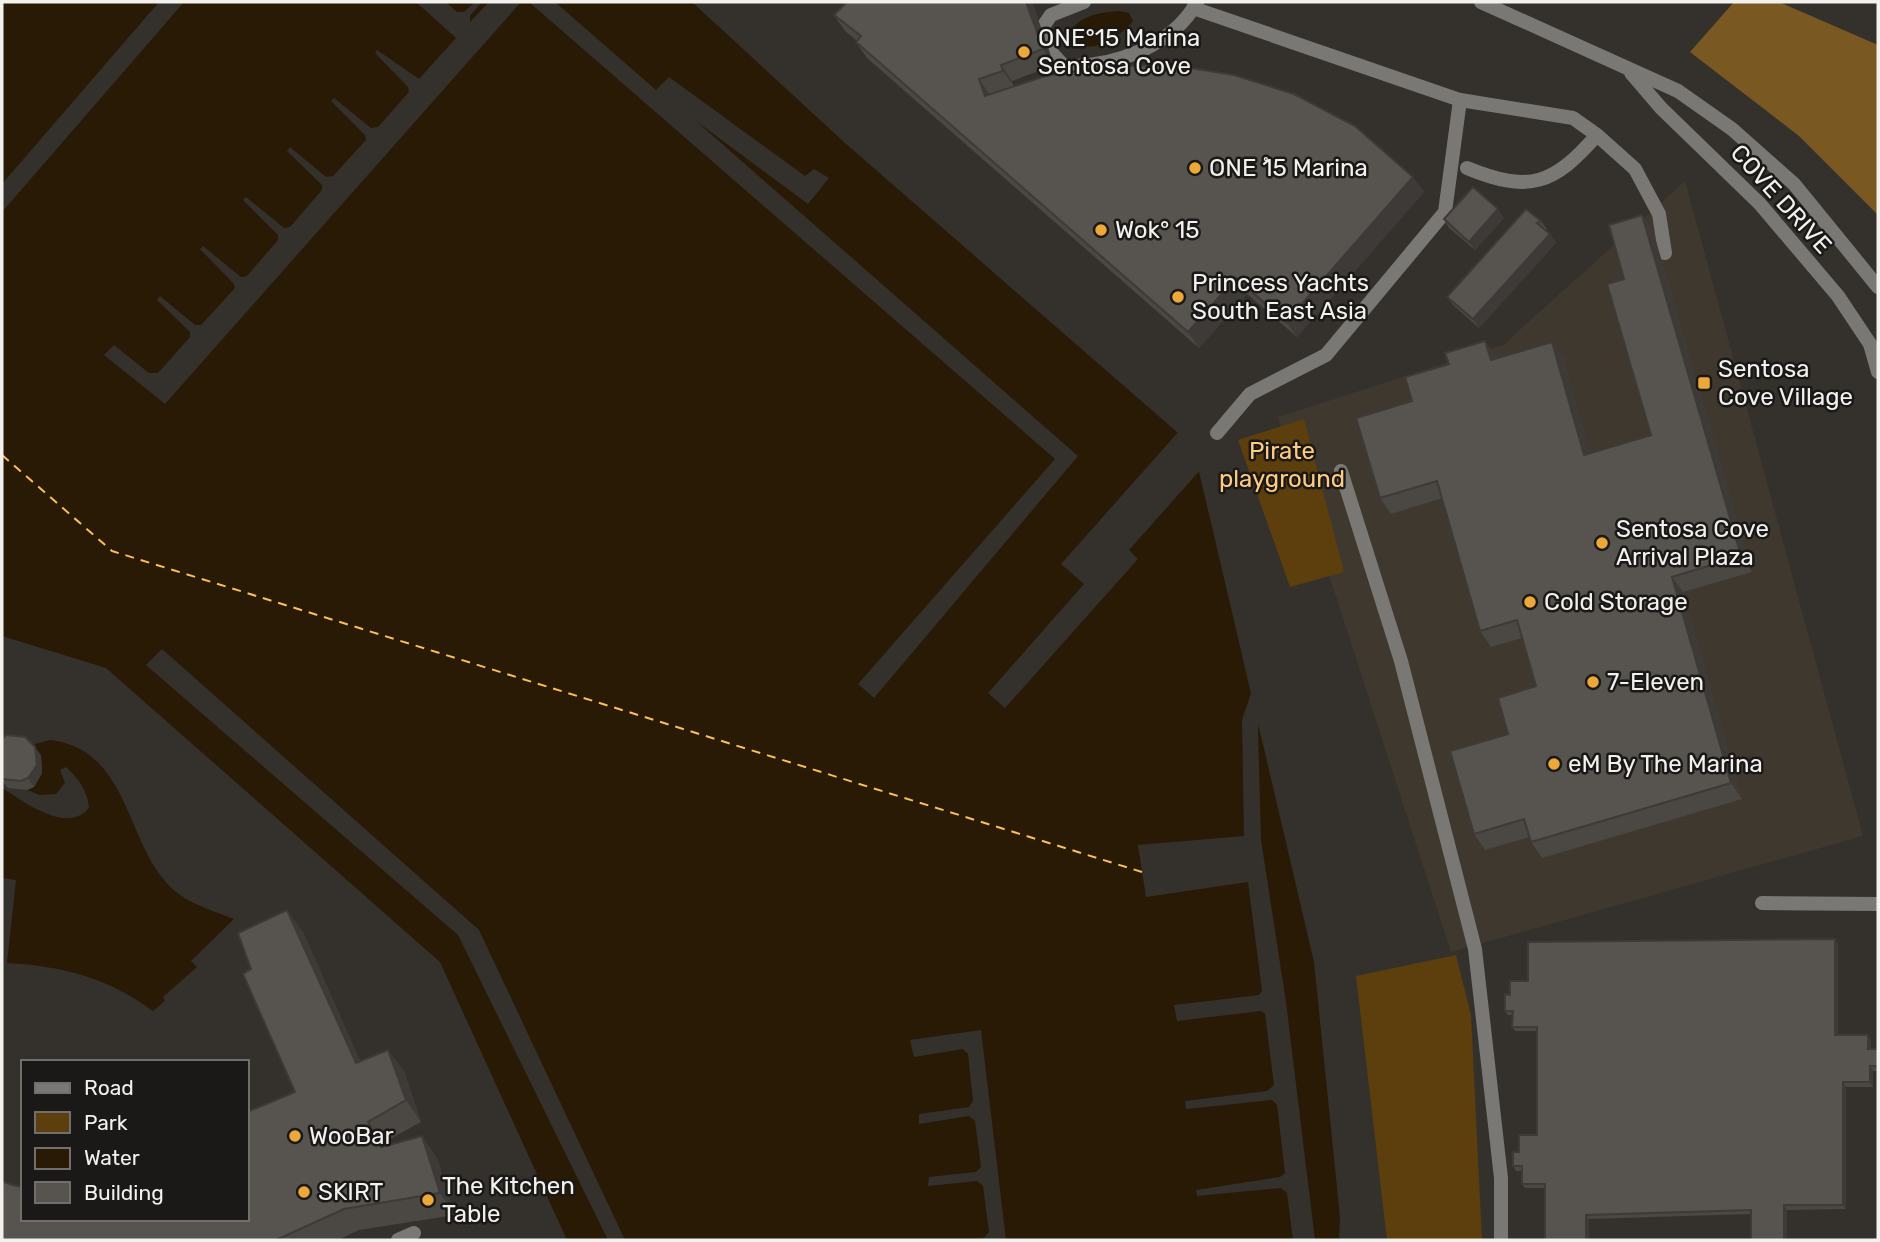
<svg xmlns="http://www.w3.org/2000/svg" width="1880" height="1242" viewBox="0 0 1880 1242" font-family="Rubik,sans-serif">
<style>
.built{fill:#3f382e}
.green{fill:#5c3f0d}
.forest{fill:#7a5821}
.water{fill:#281a04}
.pier{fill:#34312c}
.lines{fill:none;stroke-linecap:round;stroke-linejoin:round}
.ferry{stroke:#fdbe5c;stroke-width:2;stroke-dasharray:9 7;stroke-linecap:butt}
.lane{stroke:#797875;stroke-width:14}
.street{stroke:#797875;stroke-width:14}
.wall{fill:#4b4743}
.shaded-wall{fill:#3d3a37}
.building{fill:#57534e;stroke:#3d3a37;stroke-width:2}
.poi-dot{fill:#eca93a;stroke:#1a1917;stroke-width:2.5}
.labels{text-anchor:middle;stroke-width:5;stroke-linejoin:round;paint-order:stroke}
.poi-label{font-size:24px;fill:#f3f1ee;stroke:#1a1917;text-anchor:start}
.street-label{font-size:24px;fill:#f3f1ee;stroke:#1a1917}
.park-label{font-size:24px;fill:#fecb82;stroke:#1a1917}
</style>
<rect width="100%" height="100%" fill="#34312c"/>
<path class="built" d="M1685 181 1863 836 1451 952 1278 417 1503 345Z"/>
<path class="green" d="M1304 419 1344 572 1290 587 1238 440Z
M1456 955 1471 1015 1482 1240H1387L1356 976Z"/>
<path class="forest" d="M1734 2H1779L1878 45V215L1799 136 1690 52Z"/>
<path class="water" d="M2 2H692L845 143 1193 446 1314 962 1340 1217 1339 1240H567L440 962 106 668 2 636Z
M1120 11 1129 13 1133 21C1120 37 1088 59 1069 38 1073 16 1101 12 1120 11Z
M50 740C135 750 124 855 180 895 196 906 216 912 234 919L191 961 197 967 163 997 165 1001 153 1011C108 978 63 966 7 963L16 880 2 878V788C23 801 67 835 89 808 88 791 78 778 66 767L60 770 65 783 56 794 40 795 27 790 34 787 42 773 31 745Z"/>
<path class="pier" d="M159 2H184L2 212V184Z
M416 2H446L457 12H464L475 2H482L470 16V22L489 2H521L165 404 104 355 114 345 149 373H158L190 337V332L157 300 160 296 195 325H201L235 288 234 284 200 249 203 246 241 277 247 276 278 240V235L243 200 246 197 284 228 290 227 322 190V185L287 151 290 147 326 177 333 176 366 140 365 135 331 101 334 98 371 128 378 127 409 92 408 87 375 53 377 50 419 79 456 38Z
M529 2H555L656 90 669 77 805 176 814 169 829 178 808 204 696 121 1078 456 874 698 858 684 1055 459Z
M1180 430 1196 444 1202 468 1129 550 1138 559 1005 708 988 693 1084 584 1061 564Z
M162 649 479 930 625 1240H608L458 935 146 665Z
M1253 687 1261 721 1258 728 1261 840 1286 1002 1315 1240H1293L1287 1193 1281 1188 1197 1196 1196 1190 1280 1177 1285 1173 1277 1105 1272 1100 1186 1109 1185 1101 1267 1091 1274 1085 1265 1014 1261 1011 1177 1021 1174 1005 1259 995 1262 991 1248 882 1146 897 1138 845 1244 836 1242 720Z
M981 1030 1006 1240H966L984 1238 989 1232 983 1186 977 1181 928 1186 929 1177 976 1172 981 1167 975 1121 969 1116 919 1124V1114L969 1107 973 1101 968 1054 963 1049 914 1057 910 1040Z"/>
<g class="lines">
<path class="ferry" d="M2 455 112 551 1142 872"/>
<path class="lane" d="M1084 2 1051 15 1042 28 1049 50 1064 66C1113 68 1173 46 1197 2
M1193 8 1460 100 1573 118 1597 135 1635 169 1659 214 1665 253
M1467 168C1530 194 1554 184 1597 135
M1217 433 1250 394 1326 355 1445 212 1460 100
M1341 471 1401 661 1475 949 1501 1178V1240
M1762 903 1878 904
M398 1240 414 1233"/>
<path class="street" d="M1481 2 1678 91 1732 129 1794 184 1878 287
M1631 73 1661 108 1760 204 1838 296 1870 344 1878 372"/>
</g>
<path class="wall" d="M847 2H1032L1054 65 1012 81 1014 86 1413 177 1424 192 1297 337 1247 294 1199 348 867 58 856 42 857 41 845 31 834 15Z
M1642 215 1653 231 1752 572 1683 592 1742 799 1542 858 1531 842 1529 837 1485 850 1474 834 1508 734 1536 686 1522 638 1491 647 1480 631 1442 498 1391 514 1380 498 1412 401 1496 356 1497 358 1552 342 1563 357 1590 453 1651 435 1624 279Z
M1504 218 1475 250 1449 228 1444 219Z
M1541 221 1547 229 1545 230 1550 234 1556 243 1479 328 1453 305 1447 297Z
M2 739 41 755 42 773 34 787 27 790 8 788 2 781Z
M303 932 360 1061 404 1071 421 1122 383 1143 384 1146 437 1158 455 1215 359 1230 338 1240H2L23 1219 295 1092 251 969Z
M1838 944V1035H1868L1871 1040V1049L1878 1050V1071H1873V1087H1846V1209L1787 1210 1751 1214 1589 1219 1545 1188H1525L1522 1184V1171H1516L1513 1166 1519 1152 1537 1135V1031H1515L1512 1027 1513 1015H1508L1505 1011 1510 995 1528 981Z"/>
<path class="shaded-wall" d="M1026 2H1032L1054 65 1043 49Z
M1001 65 1012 81 1014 86 1003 71Z
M979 79 990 95 985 96Z
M1413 177 1424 192 1297 337 1286 322Z
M1498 209 1504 218 1475 250 1469 242Z
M1642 215 1653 231 1752 572 1741 556Z
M1550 234 1556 243 1479 328 1473 319Z
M1236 278 1247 294 1199 348 1188 332Z
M1485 341 1496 356 1502 375 1491 360Z
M1552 342 1563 357 1595 470 1584 455Z
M1672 577 1683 592 1742 799 1731 783Z
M35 747 41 755 42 773 34 787 28 778Z
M287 910 303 932 371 1085 356 1063Z
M1835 939 1838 944V1040L1835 1035Z
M1868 1035 1871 1040V1054L1868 1049Z
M388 1050 404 1071 421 1122 406 1100Z
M1870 1066 1873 1071V1087L1870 1082Z
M1843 1082 1846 1087V1209L1843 1205Z
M368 1122 383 1143 396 1169 381 1147Z
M422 1136 437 1158 455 1215 440 1193Z
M1784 1205 1787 1210V1240H1784Z
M1586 1215 1589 1219V1240H1586Z"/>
<path class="building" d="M847 2H1026L1043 49 1001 65 1003 71 979 79 985 96 1045 76 1108 66 1172 65 1234 75 1294 94 1355 126 1413 177 1286 322 1236 278 1188 332 856 42 861 36 834 15Z
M1473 187 1498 209 1469 242 1444 219Z
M1526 209 1541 221 1537 223 1550 234 1473 319 1447 297Z
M1642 215 1741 556 1672 577 1731 783 1531 842 1524 819 1474 834 1450 751 1508 734 1498 698 1536 686 1517 620 1480 631 1437 481 1380 498 1356 418 1412 401 1405 377 1449 364 1445 353 1485 341 1491 360 1552 342 1584 455 1651 435 1607 284 1624 279 1609 225Z
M6 735 25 737 35 747 37 765 28 778 21 781 2 779V739Z
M287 910 356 1063 388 1050 406 1100 368 1122 381 1147 422 1136 440 1193 344 1209 276 1240H2V1181L12 1185 23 1187V1219H247V1112L295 1092 243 974 251 969 238 933Z
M1835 939V1035H1868V1049H1878V1066H1870V1082H1843V1205H1784V1240H1751V1210L1586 1215V1240H1545V1184H1522V1166H1513V1152H1519V1135H1537V1027H1512L1513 1011H1505V994L1510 995V981H1528V942Z"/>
<g class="poi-dot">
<circle cx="1024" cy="52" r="7"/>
<circle cx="1195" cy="168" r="7"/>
<circle cx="1101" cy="230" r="7"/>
<circle cx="1178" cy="297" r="7"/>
<rect x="1697" y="376" width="14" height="14" rx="3.5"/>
<circle cx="1602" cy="543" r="7"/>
<circle cx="1530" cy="602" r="7"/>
<circle cx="1593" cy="682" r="7"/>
<circle cx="1554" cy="764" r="7"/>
<circle cx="295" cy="1136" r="7"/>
<circle cx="304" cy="1192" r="7"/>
<circle cx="428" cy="1200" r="7"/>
</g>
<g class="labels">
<g class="poi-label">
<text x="1038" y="46">ONE°15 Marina<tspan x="1038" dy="28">Sentosa Cove</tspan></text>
<text x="1209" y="176">ONE ̊15 Marina</text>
<text x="1115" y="238">Wok° 15</text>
<text x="1192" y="291">Princess Yachts<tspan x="1192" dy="28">South East Asia</tspan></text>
<text x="1718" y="377">Sentosa<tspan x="1718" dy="28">Cove Village</tspan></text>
<text x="1616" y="537">Sentosa Cove<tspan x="1616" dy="28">Arrival Plaza</tspan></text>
<text x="1544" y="610">Cold Storage</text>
<text x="1607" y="690">7-Eleven</text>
<text x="1568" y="772">eM By The Marina</text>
<text x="309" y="1144">WooBar</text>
<text x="442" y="1194">The Kitchen<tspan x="442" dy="28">Table</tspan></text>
<text x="318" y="1200">SKIRT</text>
</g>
<g class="street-label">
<text transform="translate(1781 199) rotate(48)" y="8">COVE DRIVE</text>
</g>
<g class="park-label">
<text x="1282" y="459">Pirate<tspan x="1282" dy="28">playground</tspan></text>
</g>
</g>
<rect width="1880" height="1242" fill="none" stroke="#f3f1ee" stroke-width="7"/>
<rect x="21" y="1060" width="228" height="161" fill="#1a1917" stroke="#716f6d" stroke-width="2"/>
<rect x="35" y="1083" width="35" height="10" fill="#797875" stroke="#716f6d" stroke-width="2"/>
<text x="84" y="1095" font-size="21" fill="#f3f1ee">Road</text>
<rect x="35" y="1112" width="35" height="21" fill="#5c3f0d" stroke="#716f6d" stroke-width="2"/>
<text x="84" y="1130" font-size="21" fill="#f3f1ee">Park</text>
<rect x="35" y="1148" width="35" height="21" fill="#281a04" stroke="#716f6d" stroke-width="2"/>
<text x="84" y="1165" font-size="21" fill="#f3f1ee">Water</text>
<rect x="35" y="1182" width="35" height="21" fill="#57534e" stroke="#716f6d" stroke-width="2"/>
<text x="84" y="1200" font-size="21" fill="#f3f1ee">Building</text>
</svg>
